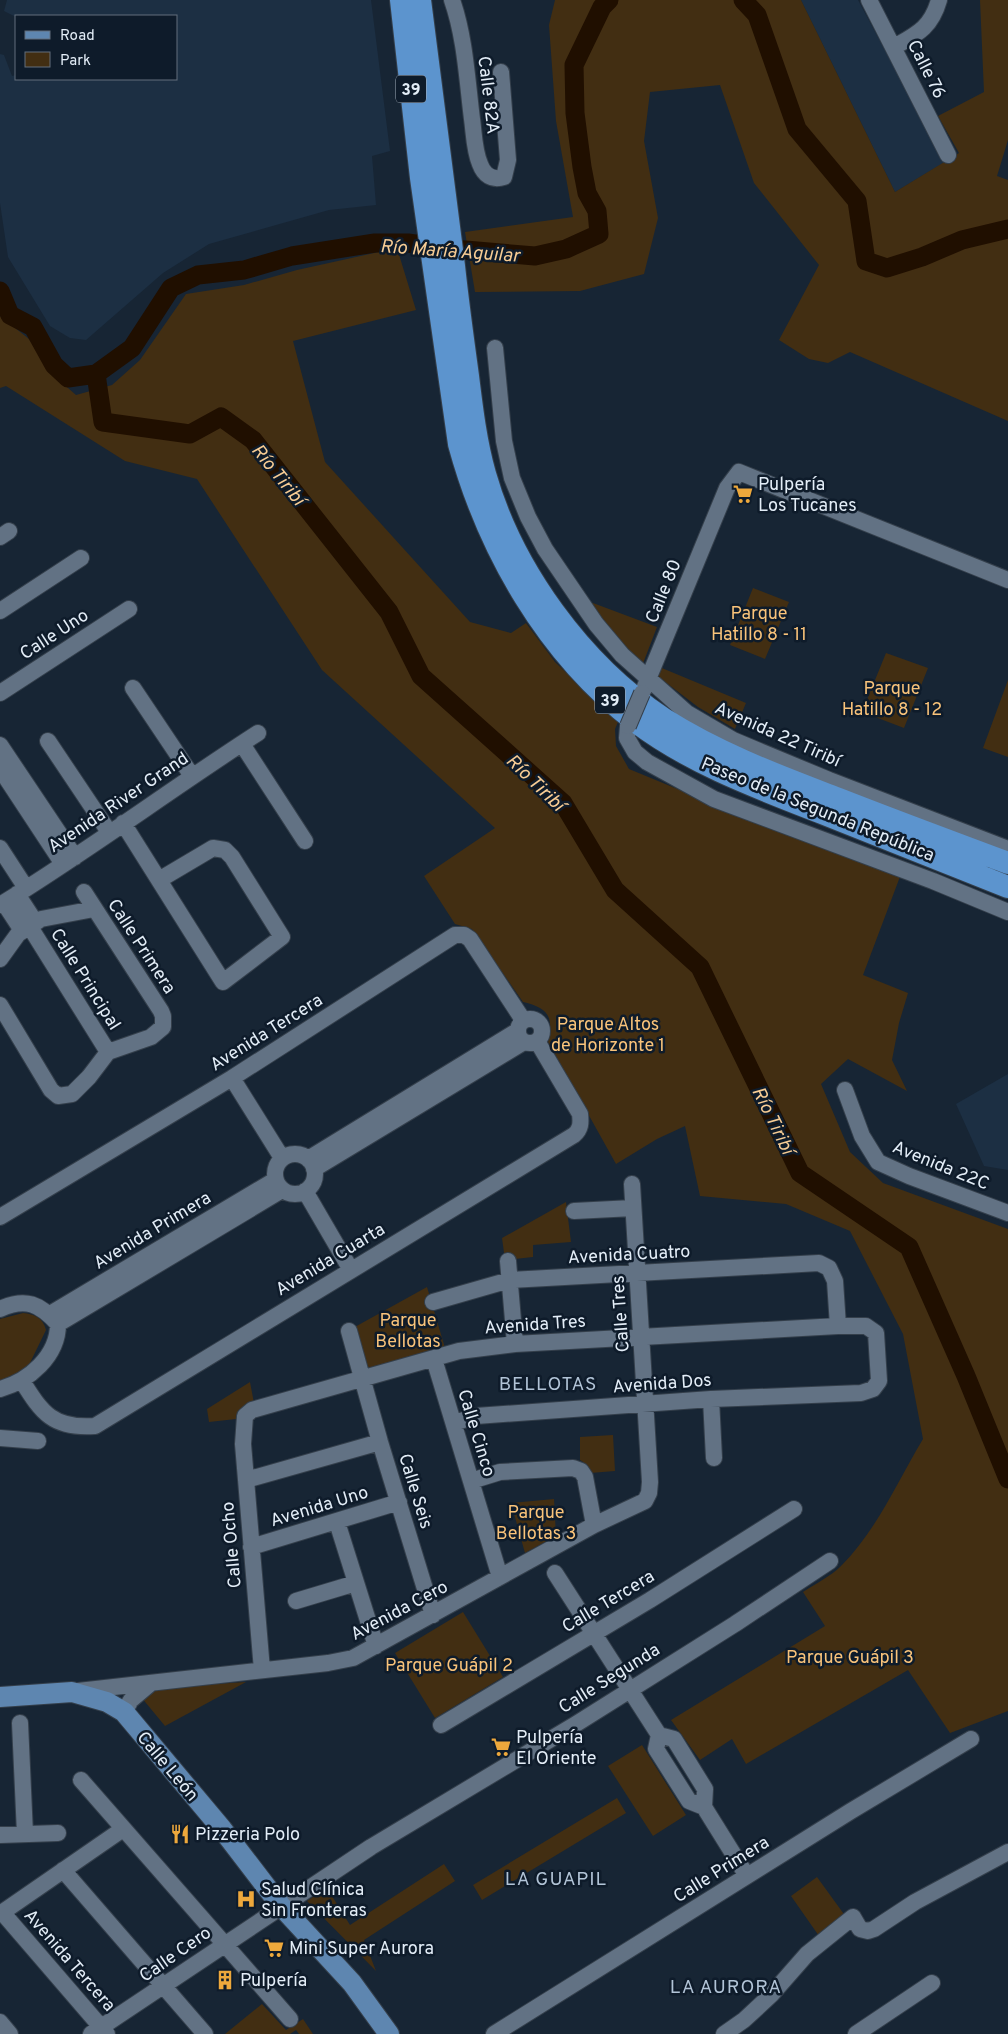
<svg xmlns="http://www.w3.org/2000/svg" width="1008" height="2034" viewBox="0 0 1008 2034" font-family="Overpass,sans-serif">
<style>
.built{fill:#1c2f43}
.green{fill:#422e12}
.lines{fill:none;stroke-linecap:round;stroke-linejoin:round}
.river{stroke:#200f00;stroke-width:19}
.minor-casing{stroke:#343f4b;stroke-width:18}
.major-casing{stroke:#343f4b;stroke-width:22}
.highway-casing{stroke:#343f4b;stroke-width:24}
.minor{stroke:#627284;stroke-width:16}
.major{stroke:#5e86b0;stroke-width:20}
.highway{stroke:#5c94ce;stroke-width:22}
.minor-bridge-casing{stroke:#343f4b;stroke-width:18;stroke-linecap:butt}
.minor-bridge{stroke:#627284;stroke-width:16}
.labels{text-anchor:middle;stroke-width:5;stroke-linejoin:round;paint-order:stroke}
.shield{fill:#0e1b2a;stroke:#a3aeba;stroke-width:1}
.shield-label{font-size:16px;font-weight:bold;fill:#e3edf7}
.street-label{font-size:18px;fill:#e3edf7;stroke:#0e1b2a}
.poi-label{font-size:18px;fill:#e3edf7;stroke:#0e1b2a;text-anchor:start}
.park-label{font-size:18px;fill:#f9c37a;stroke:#0e1b2a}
.water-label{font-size:19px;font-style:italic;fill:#f7cc94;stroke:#0e1b2a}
.neighbourhood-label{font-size:19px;letter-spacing:1px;fill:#b2c4d7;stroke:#0e1b2a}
</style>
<rect width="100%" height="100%" fill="#172534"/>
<path class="built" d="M7 0H371L390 151 372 156 376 205 329 210 209 244 163 273 86 340 70 338 50 326 8 257 0 203V54L4 55 12 76 16 75V79H176V16L16 17 4 11Z
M801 0H858L945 162 895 192Z
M1008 1074V1170L984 1166 956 1104Z"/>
<path class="green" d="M555 0H801L895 192 959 153 938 116 984 92 980 0H1008V140L997 176 1008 180V421L850 352 828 363 809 359 779 340 819 265 754 183 720 85 650 92 644 141 658 218 644 274 580 291 475 292 465 232 573 217 556 121 549 25Z
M397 248 416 310 293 341 325 462 470 622 511 633 526 623 555 662 618 722 615 729 616 746 629 769 738 814 901 874 863 975 908 993 899 1023 892 1060 907 1091 848 1059 821 1084 850 1152 883 1183 1008 1229V1711L950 1733 908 1670 746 1764 732 1739 700 1760 671 1720 825 1626 803 1592C815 1584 831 1576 841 1566 877 1530 897 1482 923 1439L903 1334 850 1231 786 1204 700 1196 685 1126 657 1139 616 1164 548 1042C554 1016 548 1008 523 1002L472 929 455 924 424 876 495 828 322 670 197 479 125 461 6 386 0 388V316L29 339 52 374 76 395 112 385 140 360 186 294 244 285 297 270Z
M753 588 789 602 765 659 730 645Z
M585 600 657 627 642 666Z
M886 653 928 668 904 728 862 712Z
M657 666 746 703 735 729 698 707 660 678 657 675Z
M1008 680V757L983 748Z
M566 1202 571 1242 533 1245V1257L505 1260 502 1238Z
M427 1287 445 1348 367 1374 353 1328Z
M23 1313C35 1314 43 1318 46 1330L29 1365 0 1385V1319Z
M250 1382 254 1403 238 1411 236 1419 209 1422 207 1409Z
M613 1435 615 1471 590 1473 586 1464 580 1460V1437Z
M554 1499 556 1536 525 1553 511 1503Z
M463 1612 503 1677 435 1718 395 1653Z
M246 1682 165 1726 141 1697 151 1688Z
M642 1745 686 1815 653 1836 608 1766Z
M617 1798 626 1813 482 1900 473 1885Z
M444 1864 455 1881 364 1940 376 1971 307 1901 327 1888 350 1925Z
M817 1877 846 1917 819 1936 791 1896Z
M262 2004 286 2030 303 2019 313 2034H299L296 2030 290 2034H225Z"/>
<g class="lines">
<path class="river" d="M743 0 757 15 797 129 857 201 866 261 887 268 922 257 962 240 1008 229
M0 291 10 315 33 327 54 365 68 378 96 374 132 348 171 288 198 275 244 270 292 256 375 243H408L442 248 535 256 566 249 599 234 597 211 587 193 582 167 575 113 574 65 602 7 609 0
M96 374 103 422 190 434 221 417 253 440 389 612 421 676 563 803 615 890 700 967 800 1173 909 1247 966 1376 1008 1479"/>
<defs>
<path id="minor" d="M452 0C465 37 467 79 472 119 474 133 474 150 480 164 484 175 492 181 504 177L508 160 501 72
M869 0 948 155
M894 47C917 34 931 28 939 0
M495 348 504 441 512 478 528 517 545 549 596 624 622 655 687 713 733 740 829 780 1008 849
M0 537 9 531
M0 611 81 558
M133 688 192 776
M644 689 727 488 739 472 1008 580
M0 693 129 609
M628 726 627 738 635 752 647 762 714 799 933 881 1008 912
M48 741 109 832
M242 744 305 841
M0 745 75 857
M4 755 7 779 63 864
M123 823 223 982 282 937 232 857 225 850 213 848 159 880
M0 848 26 888
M17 894 32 917 30 927 108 1052
M4 903 19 926 30 927
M0 905C88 851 171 789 258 733
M0 959 18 934 41 919 94 909
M0 1005 51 1090 58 1096 72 1094 89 1077 108 1052 151 1037 163 1027V1016L161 1011 84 892
M518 1031a12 12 0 1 1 24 0a12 12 0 1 1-24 0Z
M232 1078 282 1158
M845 1090 862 1136 878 1162 909 1176 1008 1213
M275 1174a20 20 0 1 1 40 0a20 20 0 1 1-40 0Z
M308 1159 517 1031
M314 1169 524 1042
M305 1191 351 1270
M574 1211 633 1208
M0 1217 232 1078 455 935H464L470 939 523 1020
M508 1261 515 1344
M433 1302 510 1280 819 1263 829 1268 835 1281 838 1326H866L876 1333 879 1381 873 1389 861 1393 711 1399 476 1416 454 1423
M0 1309C26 1297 40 1304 58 1324 58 1356 29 1381 0 1389
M50 1314 275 1180
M58 1324 282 1190
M349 1331 380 1442 433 1615
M434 1359 500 1577
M22 1381C42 1413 53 1429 95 1426L574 1135C581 1129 581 1123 580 1114L537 1041
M711 1399 714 1458
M0 1438 38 1441
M246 1480 380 1442
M471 1481 500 1472 573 1468 581 1471 585 1477 594 1525
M337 1522 376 1646
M251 1547 399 1502
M555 1573 659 1735 674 1739 705 1789 704 1807
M296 1601 356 1583
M262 1670 243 1444 245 1416 252 1410 459 1351 515 1344 838 1326
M78 1691 328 1663 353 1658 594 1525 645 1501 649 1493 650 1482 632 1184
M124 1712 131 1700 150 1684
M20 1723 25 1834
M441 1725 650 1600 794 1509
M659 1735 656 1749 689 1801 704 1807 747 1876
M81 1780 290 2019
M0 1835 58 1833
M63 1870 205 2034
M2 1912 107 2034
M0 1914 123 1829
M0 2022 10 2034
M91 2034 371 1847 576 1724 735 1624 830 1561
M494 2034 851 1811 971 1739
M724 2034 744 2020 771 1995 807 1954 853 1917 860 1929 868 1931 874 1929 915 1902 1008 1852
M856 2034 932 1983"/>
<path id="major" d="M0 1697 72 1692 107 1702 124 1712 222 1829 281 1906 352 1983 389 2034"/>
<path id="highway" d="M401 0 421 178 459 444C488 550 547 654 636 722 692 764 758 788 822 813 884 838 946 862 1008 887
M420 0C431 89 442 178 454 266 458 303 463 340 468 376 472 409 476 442 485 474 512 569 581 664 664 719 719 754 779 776 839 799 895 821 952 842 1008 863"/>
</defs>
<use href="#minor" class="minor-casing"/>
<use href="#major" class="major-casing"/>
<use href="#highway" class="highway-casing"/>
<use href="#minor" class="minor"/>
<use href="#major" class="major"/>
<use href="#highway" class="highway"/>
<defs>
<path id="minor-bridge" d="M628 726 642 693"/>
</defs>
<use href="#minor-bridge" class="minor-bridge-casing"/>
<use href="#minor-bridge" class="minor-bridge"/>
</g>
<defs>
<symbol id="supermarket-bare" viewBox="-9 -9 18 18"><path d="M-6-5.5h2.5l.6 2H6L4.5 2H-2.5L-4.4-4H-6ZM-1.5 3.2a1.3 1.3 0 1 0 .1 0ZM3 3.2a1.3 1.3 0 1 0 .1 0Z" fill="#eda83c" stroke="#0e1b2a" stroke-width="2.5" paint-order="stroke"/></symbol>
<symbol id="restaurant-bare" viewBox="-9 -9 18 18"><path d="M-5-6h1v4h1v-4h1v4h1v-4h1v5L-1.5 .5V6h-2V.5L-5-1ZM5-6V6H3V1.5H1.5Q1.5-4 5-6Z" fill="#eda83c" stroke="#0e1b2a" stroke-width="2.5" paint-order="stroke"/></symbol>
<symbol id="hospital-bare" viewBox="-9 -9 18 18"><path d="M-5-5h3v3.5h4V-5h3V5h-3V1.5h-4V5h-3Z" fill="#eda83c" stroke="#0e1b2a" stroke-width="2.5" paint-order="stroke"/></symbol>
<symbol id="building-bare" viewBox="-9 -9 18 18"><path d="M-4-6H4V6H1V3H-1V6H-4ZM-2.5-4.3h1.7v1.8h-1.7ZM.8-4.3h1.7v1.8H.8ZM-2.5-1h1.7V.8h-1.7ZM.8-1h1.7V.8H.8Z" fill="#eda83c" stroke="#0e1b2a" stroke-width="2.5" paint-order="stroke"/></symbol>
</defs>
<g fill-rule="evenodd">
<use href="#supermarket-bare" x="729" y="480" width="28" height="28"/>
<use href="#supermarket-bare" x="487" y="1733" width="28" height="28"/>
<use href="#restaurant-bare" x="166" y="1820" width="28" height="28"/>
<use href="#hospital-bare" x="232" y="1885" width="28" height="28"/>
<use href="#supermarket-bare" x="260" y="1934" width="28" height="28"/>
<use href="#building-bare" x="211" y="1966" width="28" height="28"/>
</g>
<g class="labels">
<g class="shield">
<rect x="396" y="75.5" width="30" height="27" rx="4"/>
<rect x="595" y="686.5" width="30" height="27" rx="4"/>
</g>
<g class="shield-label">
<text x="411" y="95">39</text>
<text x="610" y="706">39</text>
</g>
<g class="street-label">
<text transform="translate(927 69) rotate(63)" y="6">Calle 76</text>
<text transform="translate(489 95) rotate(83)" y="6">Calle 82A</text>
<text transform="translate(663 591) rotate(-68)" y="6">Calle 80</text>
<text transform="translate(54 634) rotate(-33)" y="6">Calle Uno</text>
<text transform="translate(778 734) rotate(24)" y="6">Avenida 22 Tiribí</text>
<text transform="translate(118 802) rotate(-34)" y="6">Avenida River Grand</text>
<text transform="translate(818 809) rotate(22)" y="6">Paseo de la Segunda República</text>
<text transform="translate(142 946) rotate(57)" y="6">Calle Primera</text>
<text transform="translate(86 979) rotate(58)" y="6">Calle Principal</text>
<text transform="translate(266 1032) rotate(-32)" y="6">Avenida Tercera</text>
<text transform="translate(941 1165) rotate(22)" y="6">Avenida 22C</text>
<text transform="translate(152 1230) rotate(-31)" y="6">Avenida Primera</text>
<text transform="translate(629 1254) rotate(-3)" y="6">Avenida Cuatro</text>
<text transform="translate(330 1259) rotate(-31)" y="6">Avenida Cuarta</text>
<text transform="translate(620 1314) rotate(-94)" y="6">Calle Tres</text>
<text transform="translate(535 1324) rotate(-4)" y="6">Avenida Tres</text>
<text transform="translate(662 1383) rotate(-4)" y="6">Avenida Dos</text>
<text transform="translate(477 1433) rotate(73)" y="6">Calle Cinco</text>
<text transform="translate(416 1491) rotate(73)" y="6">Calle Seis</text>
<text transform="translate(319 1506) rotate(-17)" y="6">Avenida Uno</text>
<text transform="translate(231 1545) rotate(-95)" y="6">Calle Ocho</text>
<text transform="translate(608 1601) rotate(-31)" y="6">Calle Tercera</text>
<text transform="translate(399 1610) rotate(-28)" y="6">Avenida Cero</text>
<text transform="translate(609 1678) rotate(-32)" y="6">Calle Segunda</text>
<text transform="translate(168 1766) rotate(50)" y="6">Calle León</text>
<text transform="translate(721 1869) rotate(-32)" y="6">Calle Primera</text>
<text transform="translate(175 1954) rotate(-35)" y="6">Calle Cero</text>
<text transform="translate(70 1960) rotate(49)" y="6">Avenida Tercera</text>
</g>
<g class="poi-label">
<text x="758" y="490">Pulpería<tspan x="758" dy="21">Los Tucanes</tspan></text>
<text x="516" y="1743">Pulpería<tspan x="516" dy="21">El Oriente</tspan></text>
<text x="195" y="1840">Pizzeria Polo</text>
<text x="261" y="1895">Salud Clínica<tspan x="261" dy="21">Sin Fronteras</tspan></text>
<text x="289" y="1954">Mini Super Aurora</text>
<text x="240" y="1986">Pulpería</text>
</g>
<g class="park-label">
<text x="759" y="619">Parque<tspan x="759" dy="21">Hatillo 8 - 11</tspan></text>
<text x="892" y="694">Parque<tspan x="892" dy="21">Hatillo 8 - 12</tspan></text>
<text x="608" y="1030">Parque Altos<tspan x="608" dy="21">de Horizonte 1</tspan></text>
<text x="408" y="1326">Parque<tspan x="408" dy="21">Bellotas</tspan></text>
<text x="536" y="1518">Parque<tspan x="536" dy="21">Bellotas 3</tspan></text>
<text x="850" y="1663">Parque Guápil 3</text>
<text x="449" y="1671">Parque Guápil 2</text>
</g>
<g class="water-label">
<text transform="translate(450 250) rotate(4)" y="7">Río María Aguilar</text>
<text transform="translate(279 474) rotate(51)" y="7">Río Tiribí</text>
<text transform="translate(536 782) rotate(44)" y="7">Río Tiribí</text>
<text transform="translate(774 1120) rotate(64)" y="7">Río Tiribí</text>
</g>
<g class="neighbourhood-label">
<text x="548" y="1390">BELLOTAS</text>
<text x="556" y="1885">LA GUAPIL</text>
<text x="726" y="1993">LA AURORA</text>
</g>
</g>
<rect x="15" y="15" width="162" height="65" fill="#0e1b2a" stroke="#636f7c"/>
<rect x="25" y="31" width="25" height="8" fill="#5e86b0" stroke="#636f7c"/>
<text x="60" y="40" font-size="15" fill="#e3edf7">Road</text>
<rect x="25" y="52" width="25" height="15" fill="#422e12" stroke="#636f7c"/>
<text x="60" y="65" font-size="15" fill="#e3edf7">Park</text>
</svg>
